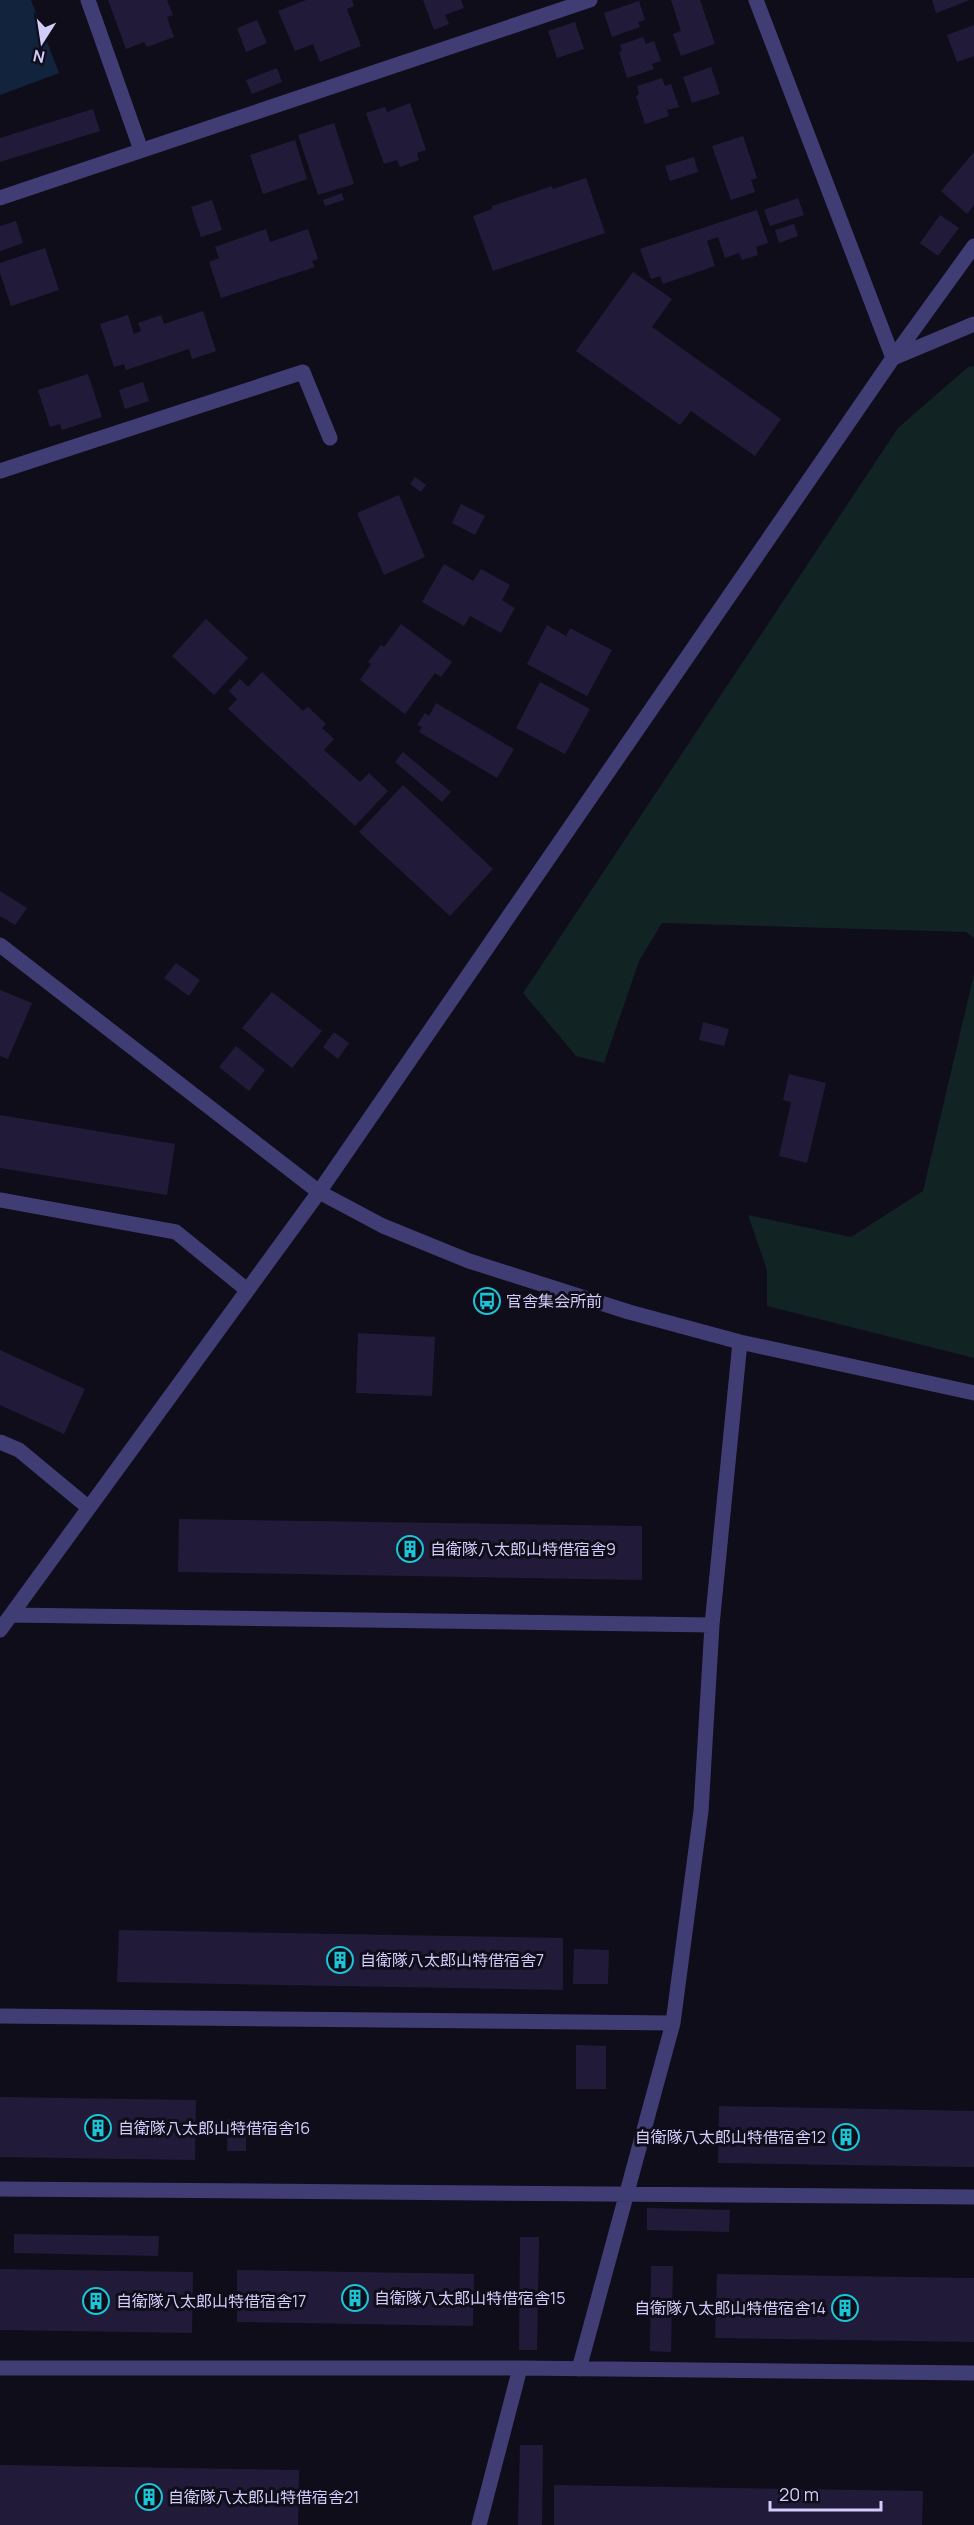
<svg xmlns="http://www.w3.org/2000/svg" width="974" height="2525" viewBox="0 0 974 2525" font-family="Manrope,'Noto Sans JP',sans-serif">
<style>
.green{fill:#112322}
.water{fill:#12243d}
.building{fill:#211b39}
.lines{fill:none;stroke-linecap:round;stroke-linejoin:round}
.minor{stroke:#3f3d74;stroke-width:15}
.labels{text-anchor:middle;stroke-width:6;stroke-linejoin:round;paint-order:stroke}
.poi-label{font-size:16px;fill:#d1ccf9;stroke:#0f0d1a;text-anchor:start}
</style>
<rect width="100%" height="100%" fill="#0f0d1a"/>
<path class="green" d="M974 366V938L966 932 662 923 639 961 604 1063 576 1056 523 993 898 428 968 367Z
M974 974V1358L767 1306V1270L748 1215 851 1237 923 1191Z"/>
<path class="water" d="M0 0H31L59 73 0 95Z"/>
<path class="building" d="M108 0H167L173 15 167 17 174 37 147 47 144 42 126 49Z
M306 0H352L354 6 347 9 361 46 320 62 313 44 295 51 278 11Z
M423 0H461L464 8 445 15 449 24 434 30Z
M671 0H700L715 44 681 56 673 34 681 31Z
M932 0H970L936 13Z
M639 1 645 20 638 22 640 27 612 37 604 13Z
M257 20 267 43 246 52 237 28Z
M575 22 584 49 557 58 548 31Z
M974 25V56L957 62 947 35Z
M643 37 646 44 654 41 661 61 652 64 654 69 627 78 619 52 622 51 620 45Z
M711 67 720 94 692 103 683 77Z
M277 68 282 82 252 94 246 80Z
M662 78 665 86 671 84 679 107 667 110 669 116 645 124 636 96 639 94 637 86Z
M410 103 426 150 417 153 419 160 400 167 397 160 384 164 366 113 385 107 387 112Z
M93 109 100 131 0 162V138Z
M334 123 354 184 318 195 298 135Z
M743 136 757 178 751 180 755 192 731 200 712 146Z
M295 140 307 179 263 194 250 155Z
M974 152V205L967 214 941 191Z
M694 157 698 172 670 181 665 166Z
M586 178 605 233 493 271 473 216 492 209V206L552 186 553 189Z
M342 193 344 200 325 206 323 200Z
M798 198 804 215 770 226 764 210Z
M212 200 222 230 201 237 191 207Z
M757 210 768 243 756 247 758 255 742 260 739 253 725 258 718 237 707 241 715 266 663 284 660 276 651 279 640 249Z
M940 215 959 228 938 256 920 243Z
M16 221 23 243 0 251V226Z
M794 224 798 236 779 243 775 230Z
M266 229 270 242 308 229 318 259 312 261 315 267 221 298 209 262 219 258 215 247Z
M45 248 59 290 11 306 0 273V263Z
M633 272 672 299 652 327 781 419 755 456 691 411 680 425 576 351Z
M203 311 216 351 192 359 189 349 126 370 124 364 114 367 100 324 128 315 134 334 141 331 138 323 161 315 164 324Z
M88 374 102 417 62 430 60 424 50 427 38 390Z
M143 382 149 401 125 409 119 390Z
M415 477 426 485 421 492 410 484Z
M399 495 425 557 384 575 357 513Z
M461 504 485 516 475 535 452 523Z
M444 564 473 581 481 569 510 585 502 600 515 608 501 633 470 616 464 626 422 602Z
M206 619 248 658 214 695 172 656Z
M401 624 452 662 441 677 435 673 405 714 360 680 371 664 368 662 381 645 384 647Z
M547 625 566 636 570 628 612 650 587 696 527 664Z
M262 672 303 711 308 707 326 724 322 728 334 739 324 750 360 782 369 773 388 791 355 826 228 709 237 699 229 691 240 679 248 687Z
M540 682 590 709 565 754 516 728Z
M436 703 514 749 497 778 419 732 422 727 417 725 425 713 429 716Z
M403 752 451 792 442 802 395 762Z
M403 785 493 869 450 916 359 832Z
M0 891 27 908 15 925 0 916Z
M176 963 200 980 189 996 164 978Z
M0 990 32 1003 8 1059 0 1056Z
M272 992 322 1031 292 1068 242 1028Z
M703 1022 729 1029 724 1046 699 1040Z
M334 1032 349 1043 338 1059 323 1047Z
M236 1046 265 1070 249 1091 219 1067Z
M789 1074 826 1083 807 1163 779 1156 791 1102 783 1100Z
M0 1115 175 1144 167 1195 0 1168Z
M358 1333 435 1337 432 1396 356 1393Z
M0 1350 85 1389 64 1434 0 1405Z
M179 1519 642 1526V1580L178 1572Z
M119 1930 563 1938V1990L117 1982Z
M574 1949 609 1950 608 1984H573Z
M576 2045 606 2046V2089H576Z
M0 2097 196 2100 195 2160 0 2157Z
M719 2106 974 2111V2167L718 2163Z
M228 2119 246 2120V2151H227Z
M647 2208 730 2210 729 2232 647 2230Z
M14 2234 159 2236 158 2256 14 2253Z
M520 2237H539L537 2350H519Z
M651 2266H673L671 2352 650 2351Z
M0 2269 193 2272 192 2333 0 2330Z
M237 2270 474 2274 473 2326 237 2322Z
M717 2274 974 2278V2342L715 2338Z
M520 2445H543L542 2525H518Z
M0 2465 299 2470 298 2525H0Z
M554 2485 923 2491 922 2525H554Z"/>
<g class="lines">
<path class="minor" d="M88 0 141 150
M756 0 893 358
M0 198 590 0
M893 358 974 246
M0 471 303 372 330 438
M0 945 319 1192 893 358 974 324
M0 1200 176 1232 247 1290
M0 1442 19 1450 89 1508
M11 1615 712 1625
M0 1630 319 1192 383 1226 469 1261 629 1312 740 1342 974 1393
M0 2016 673 2023
M0 2189 974 2197
M0 2368H520L974 2373
M579 2369 673 2023 701 1811 712 1625 740 1342
M479 2525 520 2368"/>
</g>
<defs>
<symbol id="bus-ring" viewBox="-11 -11 22 22"><circle r="9.5" fill="#0f0d1a" stroke="#1ac6d7" stroke-width="1.5"/><path d="M-5-6H5V4H4V6H2V4H-2V6H-4V4H-5ZM-3.5-4V0h7V-4ZM-3.5 1.2v1.5H-2V1.2ZM2 1.2v1.5H3.5V1.2Z" fill="#1ac6d7"/></symbol>
<symbol id="building-ring" viewBox="-11 -11 22 22"><circle r="9.5" fill="#0f0d1a" stroke="#1ac6d7" stroke-width="1.5"/><path d="M-4-6H4V6H1V3H-1V6H-4ZM-2.5-4.3h1.7v1.8h-1.7ZM.8-4.3h1.7v1.8H.8ZM-2.5-1h1.7V.8h-1.7ZM.8-1h1.7V.8H.8Z" fill="#1ac6d7"/></symbol>
</defs>
<g fill-rule="evenodd">
<use href="#bus-ring" x="472" y="1286" width="30" height="30"/>
<use href="#building-ring" x="395" y="1534" width="30" height="30"/>
<use href="#building-ring" x="325" y="1945" width="30" height="30"/>
<use href="#building-ring" x="83" y="2113" width="30" height="30"/>
<use href="#building-ring" x="831" y="2122" width="30" height="30"/>
<use href="#building-ring" x="340" y="2283" width="30" height="30"/>
<use href="#building-ring" x="81" y="2286" width="30" height="30"/>
<use href="#building-ring" x="830" y="2293" width="30" height="30"/>
<use href="#building-ring" x="134" y="2482" width="30" height="30"/>
</g>
<g class="labels">
<g class="poi-label">
<text x="506" y="1307">官舎集会所前</text>
<text x="430" y="1555">自衛隊八太郎山特借宿舎9</text>
<text x="360" y="1966">自衛隊八太郎山特借宿舎7</text>
<text x="118" y="2134">自衛隊八太郎山特借宿舎16</text>
<text x="826" y="2143" text-anchor="end">自衛隊八太郎山特借宿舎12</text>
<text x="374" y="2304">自衛隊八太郎山特借宿舎15</text>
<text x="116" y="2307">自衛隊八太郎山特借宿舎17</text>
<text x="826" y="2314" text-anchor="end">自衛隊八太郎山特借宿舎14</text>
<text x="168" y="2503">自衛隊八太郎山特借宿舎21</text>
</g>
</g>
<g transform="translate(42 42) rotate(192)" stroke="#0f0d1a" stroke-width="4.5" paint-order="stroke">
<path d="M0-4.5L10 22L0 15L-10 22Z" fill="#d1ccf9"/>
<text y="-9" font-size="16" font-weight="bold" text-anchor="middle" fill="#d1ccf9">N</text>
</g>
<path d="M770 2501v9h111v-9" fill="none" stroke="#d1ccf9" stroke-width="3"/>
<text x="779" y="2501" font-size="18" fill="#d1ccf9" stroke="#0f0d1a" stroke-width="4.5" paint-order="stroke">20 m</text>
</svg>
